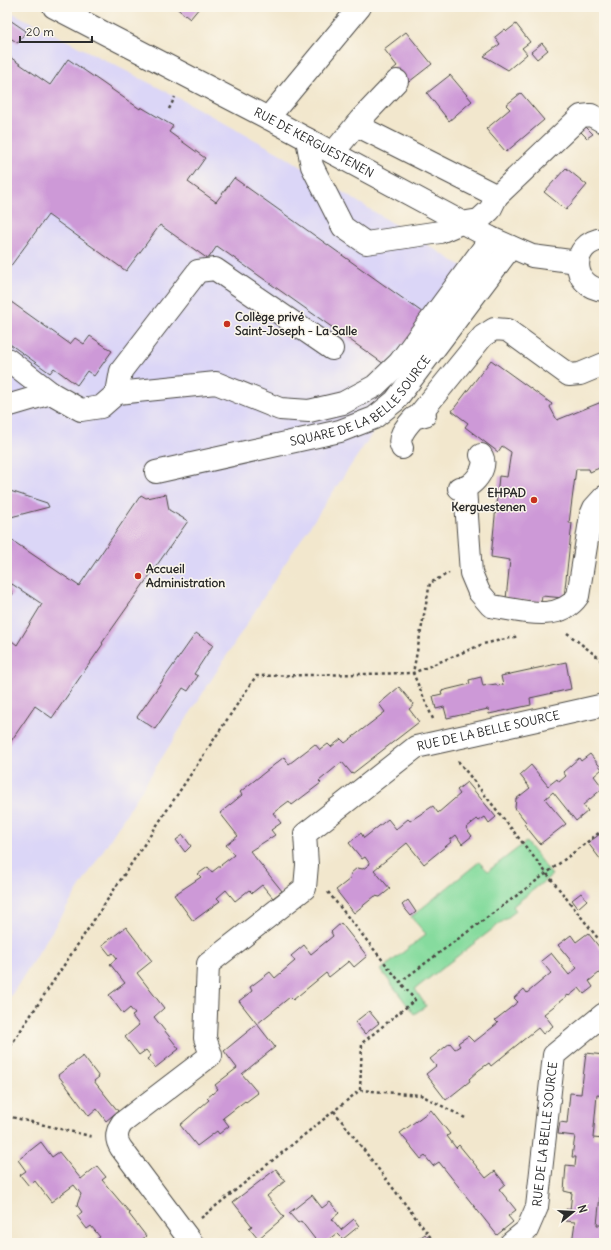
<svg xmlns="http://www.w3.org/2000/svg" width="611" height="1250" viewBox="0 0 611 1250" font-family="Delius,sans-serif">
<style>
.built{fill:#dbd6f7}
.green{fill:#86db9e;stroke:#588364}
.building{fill:#cd99d7}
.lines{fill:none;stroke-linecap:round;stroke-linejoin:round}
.minor-casing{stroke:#494743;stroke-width:24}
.major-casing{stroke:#494743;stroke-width:24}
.path{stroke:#494743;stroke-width:2.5;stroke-dasharray:3 3;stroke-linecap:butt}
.minor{stroke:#fff;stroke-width:22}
.major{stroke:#fff;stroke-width:22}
.poi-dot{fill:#c8321e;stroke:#fbf7ec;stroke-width:1.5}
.labels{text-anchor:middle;stroke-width:3;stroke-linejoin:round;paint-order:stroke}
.street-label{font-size:12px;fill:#2b2b2b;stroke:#fbf7ec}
.poi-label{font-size:12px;font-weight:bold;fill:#2b2b2b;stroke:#fbf7ec;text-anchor:start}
</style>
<rect width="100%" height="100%" fill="#fbf7ec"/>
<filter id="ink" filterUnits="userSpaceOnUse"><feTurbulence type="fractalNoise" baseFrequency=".025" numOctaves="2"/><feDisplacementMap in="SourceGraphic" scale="8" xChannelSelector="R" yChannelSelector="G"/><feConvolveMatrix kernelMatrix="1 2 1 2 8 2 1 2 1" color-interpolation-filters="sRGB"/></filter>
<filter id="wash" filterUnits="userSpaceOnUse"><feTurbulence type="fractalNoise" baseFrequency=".012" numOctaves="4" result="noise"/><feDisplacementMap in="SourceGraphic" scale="16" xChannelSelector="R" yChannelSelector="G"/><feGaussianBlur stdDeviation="0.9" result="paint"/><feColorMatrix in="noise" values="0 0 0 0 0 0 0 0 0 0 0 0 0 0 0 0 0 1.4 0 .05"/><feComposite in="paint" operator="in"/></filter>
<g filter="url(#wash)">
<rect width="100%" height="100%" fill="#f2e7cd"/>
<path class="built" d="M7 10 175 96 279 153 478 276 286 562 7 1002Z"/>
<path class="green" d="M526 842 552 875 513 906 516 911 415 989 426 1006 414 1014 381 970 426 934 411 917 479 862 488 871Z"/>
<g id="blocks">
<path class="building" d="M175 7H200L190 19Z
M7 18 26 31 18 43 7 36Z
M516 24 530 42 522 48 527 54 508 70 484 56 500 44 495 37 505 29 507 31Z
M406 32 432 64 405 85 392 70 397 66 384 49Z
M542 43 548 50 537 59 531 52Z
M7 55 50 85 68 59 140 109 141 107 173 126 169 132 205 158 188 182 216 202 234 178 426 315 404 345 400 343 384 364 217 246 208 259 160 225 126 271 48 215 7 271Z
M450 75 472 101 449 121 427 93Z
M521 93 544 120 506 152 486 129 510 109 506 105Z
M586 127 593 134 587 138 580 131Z
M566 168 587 185 566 210 544 192Z
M7 299 70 344 75 338 84 344 90 336 112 351 94 376 87 371 77 385 54 368 50 373 7 342Z
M491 360 552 404 550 407 557 420 604 401V466L590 472 589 469H576L569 523H572L564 598 542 596 541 602 506 599 510 560 491 557 499 476 507 477 511 452 502 446 498 452 465 427 468 423 452 411Z
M7 490 47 503 49 507 11 517 7 500Z
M166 494 169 510 188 521 102 643 103 644 52 718 35 706 7 747V637L17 645 42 604 12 584 9 588 13 594 7 599V537L79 586 141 495 146 498Z
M196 633 213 645 194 674 198 676 188 691 183 688 155 729 137 717Z
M566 662 571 689 530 698 531 705 489 714 488 709 447 718 444 707 436 709 433 696 442 694 441 691 470 684 469 680 481 677 483 686 496 684 497 686 503 685 501 676Z
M399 687 414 705 409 709 419 722 352 774 342 762 319 781 321 783 292 805 289 801 273 813 281 823 271 830 275 835 250 851 282 891 273 898 262 885 252 893 249 890 235 901 226 890 217 898 220 901 193 921 174 895 201 877 198 874 208 867 212 872 234 855 226 845 238 836 220 813 242 795 240 792 284 757 289 764 315 744 320 750 328 744 331 747 341 739 345 743 385 712 379 704Z
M590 754 602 769 594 776 603 788 583 805 588 811 576 821 553 792 545 799 566 824 540 844 524 824 526 822 515 808 516 799 530 788 520 775 531 765 548 786 557 779 559 782 566 776 563 772 579 758 581 761Z
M467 782 496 817 489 823 485 817 479 821 477 819 466 828 472 836 462 844 456 835 450 840 451 842 424 864 407 843 374 870 390 889 380 897 375 896 354 913 336 890 350 879 351 873 357 868 363 869 370 864 365 857 362 859 349 843 361 833 364 838 388 819 396 829 408 819 410 821 433 806 438 813 460 794 457 790Z
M604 831V864L588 843Z
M183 835 191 846 185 852 176 840Z
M581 893 587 900 578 908 572 900Z
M408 900 416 912 411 916 402 905Z
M341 923 367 956 354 967 349 961 329 977 326 973 293 1000 290 997 257 1024 239 1001 252 991 250 987 270 972 275 978 295 961 291 956 304 945 311 954 333 936 331 932Z
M126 927 152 961 137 973 164 1008 154 1017 179 1049 155 1068 147 1059 151 1056 146 1050 139 1055 125 1037 139 1025 132 1016 135 1014 130 1008 123 1014 109 995 125 983 110 964 117 958 113 953 110 955 102 945Z
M588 933 604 953V969L589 981 593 987 584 994 579 988 569 996 568 995 544 1014 553 1026 543 1034 538 1028 491 1066 489 1063 479 1070 469 1079 470 1081 446 1100 426 1074 436 1066 430 1059 450 1043 455 1049 460 1046 458 1043 468 1036 474 1042 498 1023 495 1020 518 1002 514 998 524 989 527 993 551 973 541 961 551 953 569 975 577 968 558 945 571 935 576 942Z
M369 1011 379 1023 365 1034 355 1022Z
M257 1024 275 1047 242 1074 258 1093 246 1102 245 1101 223 1118 229 1126 219 1134 217 1131 197 1146 180 1125 209 1100 207 1098 218 1089 215 1085 237 1068 224 1051Z
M586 1053 604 1055V1096L597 1095 593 1138 604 1139V1156L597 1225H602L600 1243H572L575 1222 565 1221 566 1209 570 1210 572 1193 564 1191 566 1165 575 1166 576 1157H572L575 1136 558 1134 560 1122 567 1123 570 1093 581 1094Z
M83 1056 99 1077 94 1081 118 1111 106 1121 97 1109 89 1116 58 1075Z
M431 1110 450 1134 447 1136 456 1148 459 1145 486 1178 495 1171 505 1184 499 1189 516 1210 508 1216 513 1222 497 1235 439 1162 433 1166 425 1156 421 1159 400 1133Z
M41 1142 52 1157 59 1152 81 1179 97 1166 106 1177 102 1180 130 1213 129 1214 146 1236 138 1243H100L97 1239 100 1237 91 1226 87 1229 77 1216 82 1212 77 1205 81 1194 74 1185 51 1202 35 1181 29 1186 20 1175 26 1171 18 1160Z
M276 1169 285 1181 267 1196 284 1217 258 1239 249 1228 252 1226 233 1202Z
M312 1195 322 1208 330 1202 339 1213 332 1219 341 1230 354 1219 359 1226 343 1239 337 1233 324 1243H318L301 1221 298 1223 289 1213Z
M425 1234 433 1243H413Z"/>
</g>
</g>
<g filter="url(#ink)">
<use href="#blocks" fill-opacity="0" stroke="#494743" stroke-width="1"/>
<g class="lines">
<defs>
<g id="minor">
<path d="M268 118 360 7"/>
<path d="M356 125 497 196"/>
<path d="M307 139 312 166 343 227 366 243 440 232 461 223 479 220 490 210 497 196 581 116 591 115 602 121"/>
<path d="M333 153 360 120 397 81"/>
<path d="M7 359 51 393"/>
<path d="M117 393 216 383 280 409 309 411 343 403 375 386 399 363 491 238"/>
<path d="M7 406 51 393 81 410 101 407 117 393 121 371 198 271 215 269 332 349"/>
<path d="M419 415 483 336 494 329 507 330 569 375 580 374 604 364"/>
<path d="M402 448C396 437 407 426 414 418L425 415"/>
<path id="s1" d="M156 472 340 431 374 418 395 401 511 247"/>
<path d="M459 488C472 490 490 466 481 455"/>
<path d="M465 488 471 573 479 592 491 606C519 610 559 624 578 596L591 515 594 508 604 497"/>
<path id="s2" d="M192 1243 121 1148C115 1139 116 1132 122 1123L211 1055 205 1038 208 964 305 888 307 865 305 834 416 747 604 705"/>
<path id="s3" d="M511 1243 527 1230 537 1207 554 1055 604 1014"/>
</g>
<g id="major">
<path id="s4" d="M54 7 268 118 491 238 532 256 578 262"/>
<path d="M604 239C569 242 570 288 604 290"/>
</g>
</defs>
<use href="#minor" class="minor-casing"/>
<use href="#major" class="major-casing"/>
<path class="path" d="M169 109 175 97
M567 633 599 658 604 665
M433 719 413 673 430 583 449 573
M458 761 604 946
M328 892 400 982
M7 1051 256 676 413 673 483 644 519 636
M360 1090 362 1043 415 1000 400 982 547 873 604 829
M334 1111 435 1243
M7 1116 94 1137
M201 1218 360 1090 421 1095 467 1119"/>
<use href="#minor" class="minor"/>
<use href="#major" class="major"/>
</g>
</g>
<g class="poi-dot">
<circle cx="227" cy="324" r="4"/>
<circle cx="534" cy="500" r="4"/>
<circle cx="138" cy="576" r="4"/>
</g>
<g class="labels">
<g class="street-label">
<text dy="4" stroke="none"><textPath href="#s4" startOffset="293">RUE DE KERGUESTENEN</textPath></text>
<text dy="4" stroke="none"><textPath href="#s1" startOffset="222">SQUARE DE LA BELLE SOURCE</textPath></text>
<text dy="4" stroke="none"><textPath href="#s2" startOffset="742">RUE DE LA BELLE SOURCE</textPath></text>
<text dy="4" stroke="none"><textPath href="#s3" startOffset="119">RUE DE LA BELLE SOURCE</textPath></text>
</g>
<g class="poi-label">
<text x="235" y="321">Collège privé<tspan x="235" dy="14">Saint-Joseph - La Salle</tspan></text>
<text x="526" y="497" text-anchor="end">EHPAD<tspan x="526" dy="14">Kerguestenen</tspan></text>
<text x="146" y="573">Accueil<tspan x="146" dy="14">Administration</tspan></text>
</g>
</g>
<rect width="611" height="1250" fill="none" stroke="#fbf7ec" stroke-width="24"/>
<g transform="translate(573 1212) rotate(72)" stroke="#fbf7ec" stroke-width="3" paint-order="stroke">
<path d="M0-3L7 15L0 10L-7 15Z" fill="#2b2b2b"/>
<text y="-6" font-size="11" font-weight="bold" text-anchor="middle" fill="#2b2b2b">N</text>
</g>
<path d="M20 36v6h72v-6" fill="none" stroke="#2b2b2b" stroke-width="2"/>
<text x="26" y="36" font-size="12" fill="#2b2b2b" stroke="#fbf7ec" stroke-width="3" paint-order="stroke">20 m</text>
</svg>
